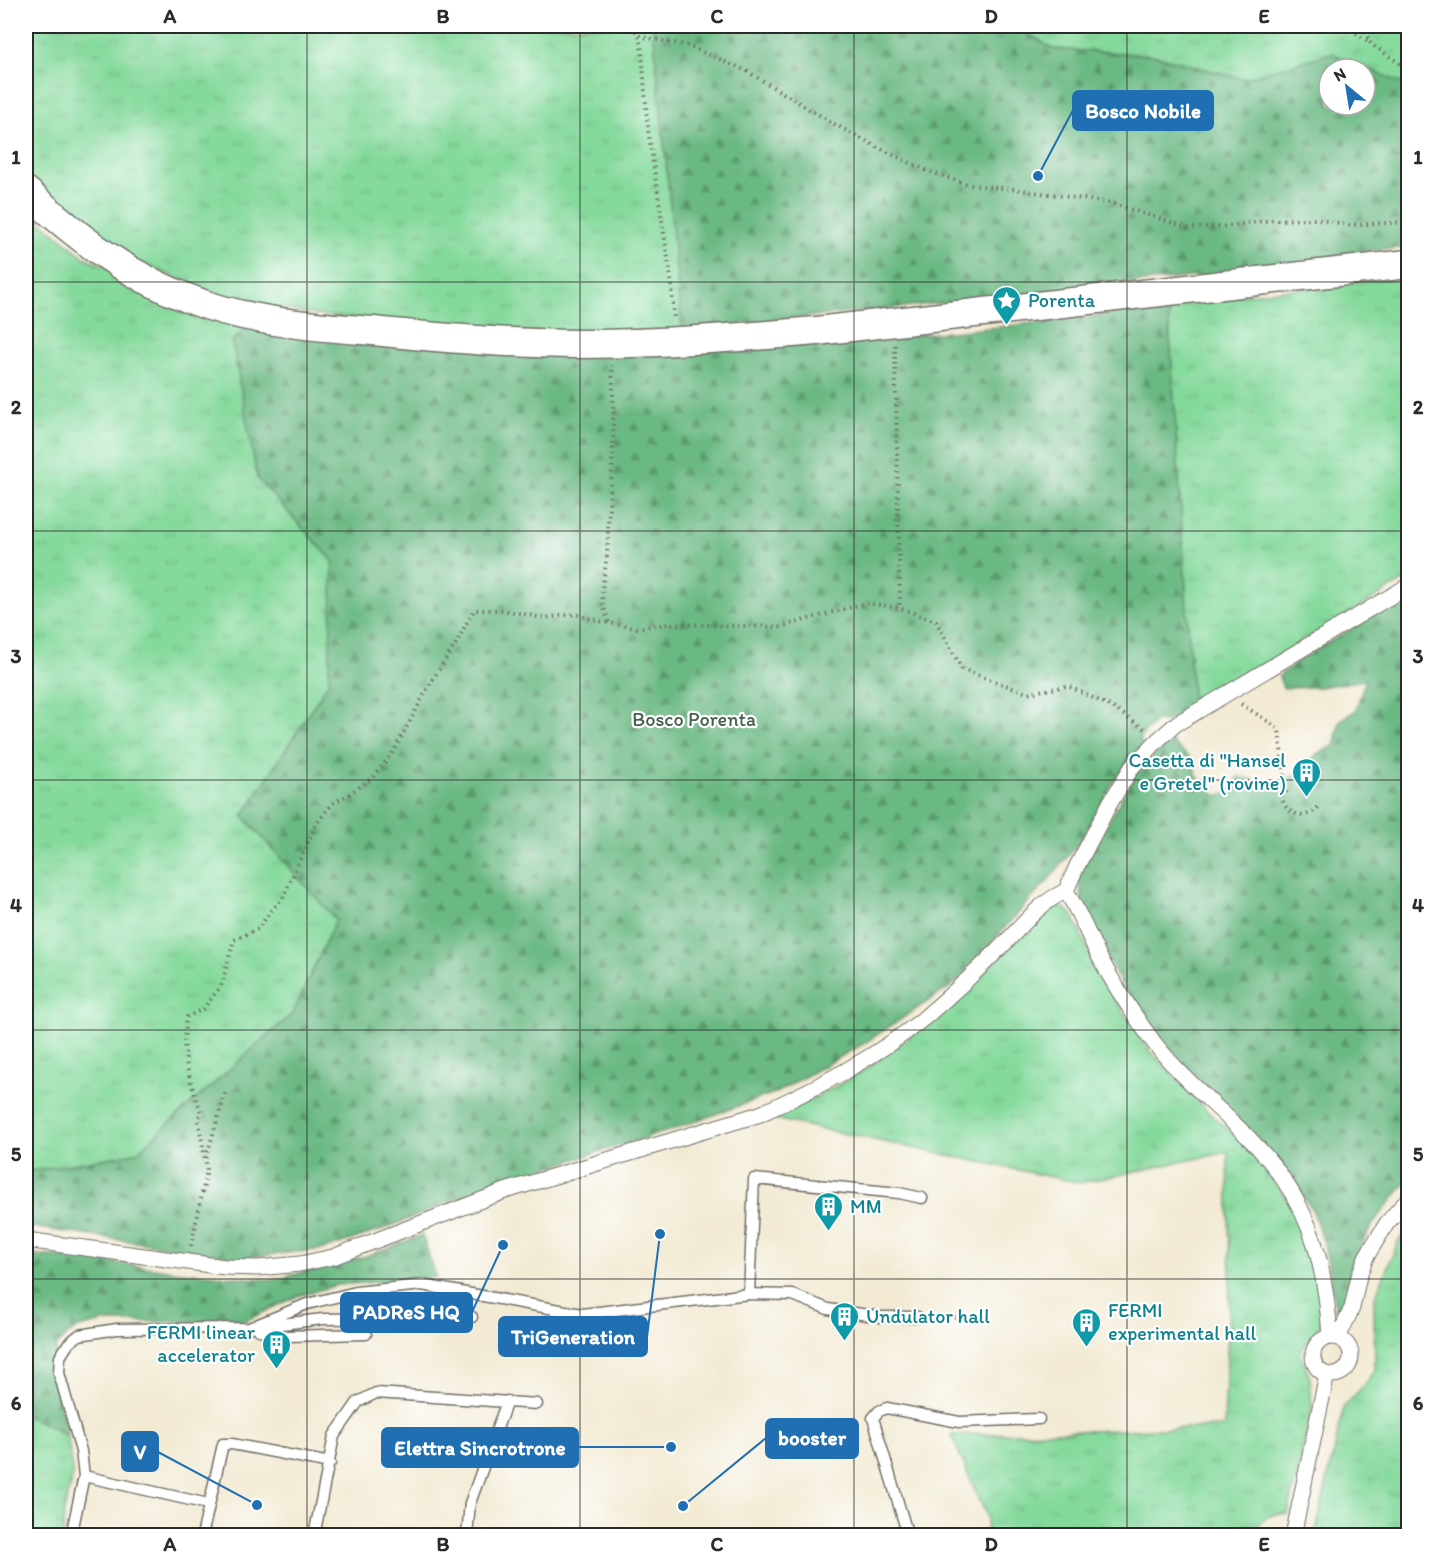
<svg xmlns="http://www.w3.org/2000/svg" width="1434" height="1561" viewBox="0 0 1434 1561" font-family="Itim,sans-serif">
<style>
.grass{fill:url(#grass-tufts);stroke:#588263;stroke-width:1.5}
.forest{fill:url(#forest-firs);stroke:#4b7257;stroke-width:1.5;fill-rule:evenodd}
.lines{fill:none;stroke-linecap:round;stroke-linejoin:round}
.service-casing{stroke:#716e66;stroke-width:13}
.pedestrian-casing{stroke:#716e66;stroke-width:17}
.secondary-casing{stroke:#716e66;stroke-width:31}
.path{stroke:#716e66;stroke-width:4;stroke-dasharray:1.5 4.5;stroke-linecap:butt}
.service{stroke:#fff;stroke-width:10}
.pedestrian{stroke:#fff;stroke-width:15}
.secondary{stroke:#fff;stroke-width:28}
.grid{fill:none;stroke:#2b2b2b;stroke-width:1.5;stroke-opacity:0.55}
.labels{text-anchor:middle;stroke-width:4.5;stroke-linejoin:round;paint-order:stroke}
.culture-label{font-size:20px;fill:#0d838f;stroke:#fff;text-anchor:start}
.park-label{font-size:20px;fill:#465f4d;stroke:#fff}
.leader{fill:none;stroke:#1f6fb2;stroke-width:2}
.callout-dot{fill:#1f6fb2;stroke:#fff;stroke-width:2}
.callout{fill:#1f6fb2;stroke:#1f6fb2;stroke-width:2}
.callout-label{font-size:21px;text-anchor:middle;font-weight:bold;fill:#fff}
.neatline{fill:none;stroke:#2b2b2b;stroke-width:2}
.grid-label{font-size:20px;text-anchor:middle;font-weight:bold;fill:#2b2b2b}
</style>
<defs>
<pattern id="grass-tufts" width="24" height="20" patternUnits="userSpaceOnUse" patternTransform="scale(1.5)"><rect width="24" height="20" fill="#84d99b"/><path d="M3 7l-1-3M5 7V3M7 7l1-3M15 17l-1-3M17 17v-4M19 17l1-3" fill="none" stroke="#72ba86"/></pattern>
<pattern id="forest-firs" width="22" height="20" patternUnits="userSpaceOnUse" patternTransform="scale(1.5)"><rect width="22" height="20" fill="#6bb983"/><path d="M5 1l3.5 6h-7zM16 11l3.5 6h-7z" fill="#58976b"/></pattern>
</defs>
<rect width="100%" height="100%" fill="#fff"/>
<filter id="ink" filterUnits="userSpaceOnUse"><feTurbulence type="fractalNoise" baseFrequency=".0167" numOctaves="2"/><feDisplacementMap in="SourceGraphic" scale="12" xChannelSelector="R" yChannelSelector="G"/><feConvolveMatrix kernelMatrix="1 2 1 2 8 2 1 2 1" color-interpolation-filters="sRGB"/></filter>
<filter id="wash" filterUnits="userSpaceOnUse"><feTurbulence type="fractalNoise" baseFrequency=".008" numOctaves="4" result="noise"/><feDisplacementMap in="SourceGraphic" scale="24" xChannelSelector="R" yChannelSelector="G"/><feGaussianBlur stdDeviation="1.35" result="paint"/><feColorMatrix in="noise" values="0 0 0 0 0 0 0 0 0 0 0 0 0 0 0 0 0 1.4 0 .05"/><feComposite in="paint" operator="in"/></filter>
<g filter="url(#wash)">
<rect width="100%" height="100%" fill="#f2ead3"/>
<path class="grass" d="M26 26H653L682 330 580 332 478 329 316 315 224 298 134 260 45 193 26 175Z
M1016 26H1408V86L1331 53 1243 79 1153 55 1053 49Z
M26 209 84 257 247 325 257 478 333 561 329 682 243 816 336 919 293 1013 136 1153 26 1172Z
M1408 276V578L1193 706 1168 303Z
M1054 906 1064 908 1072 914 1092 958 1113 997 1151 1052 1208 1112 1248 1146 1298 1214 1321 1299 1322 1322 1300 1353 1310 1378 1312 1408 1288 1514C1271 1512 1259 1518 1254 1535H986L987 1517 951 1435 1224 1427 1230 1280 1228 1152 1080 1183 774 1119 862 1072 942 1014 986 971 1035 919Z
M1408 1229V1535H1315L1344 1406 1359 1391 1375 1370 1374 1300 1398 1242Z
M26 1415 67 1435 73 1474 64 1511 63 1535H26Z"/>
<path class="forest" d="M653 26H1016L1053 49 1153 55 1243 79 1331 53 1408 86V247L1375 250 1201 276 682 330ZM1329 69H1365V105H1329Z
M1168 303 1193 706 1167 722 1156 721 1140 737 1142 745 1114 781 1081 840 1049 879 953 985 863 1044 777 1092 674 1129 491 1185 384 1229 324 1249 242 1258 26 1226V1172L136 1153 293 1013 336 920 243 816 329 682 333 561 257 478 232 341 247 325 817 342 952 332 1089 317Z
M1408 595V1180L1372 1225 1352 1263 1345 1300 1336 1310 1324 1244 1313 1211 1291 1177 1151 1028 1122 985 1094 932 1082 899 1079 881 1084 865 1135 775 1169 740 1191 759 1198 778 1217 796 1230 792 1238 777 1273 783 1305 772 1315 755 1334 746 1340 721 1356 710 1365 680 1319 687 1283 688 1279 676 1301 659Z
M422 1235 436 1277 337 1285 298 1296 245 1321 103 1322 75 1329 57 1345 53 1373 67 1435 26 1415V1255L75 1257 181 1272 273 1280 367 1256Z"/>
</g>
<g filter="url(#ink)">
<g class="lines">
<defs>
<path id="service" d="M749 1294 793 1295 828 1309 881 1317H918
M265 1326 323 1319 472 1317
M259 1330 287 1336 366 1334
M84 1476 208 1504
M71 1536 84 1476 81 1451 59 1373 60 1357 68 1344 79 1335 117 1329 249 1328 307 1304 356 1292 422 1285 582 1314 749 1294 754 1179 899 1193 922 1198
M202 1536 223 1444H232L330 1463
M314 1536 334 1436 358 1402 376 1393 537 1404
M467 1536 470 1503 507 1401
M908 1536 873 1418 879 1411 887 1408 959 1422 1039 1419"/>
<path id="pedestrian" d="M1066 891C1080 913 1089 937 1101 960 1117 990 1135 1017 1155 1044 1183 1079 1217 1106 1248 1137 1307 1196 1325 1255 1330 1337
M26 1240 225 1267 258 1268 300 1264 333 1257 505 1191 760 1114C816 1088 875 1058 923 1019 951 995 978 970 1004 944 1024 924 1040 902 1066 891L1076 868 1110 803 1132 767 1159 739 1176 724 1408 586
M1313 1356a19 19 0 1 1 38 0a19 19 0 1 1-38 0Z
M1338 1338 1352 1308 1359 1276 1366 1257 1387 1223 1408 1199
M1293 1536 1327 1374"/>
<path id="secondary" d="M26 191C75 235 124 274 187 298 246 322 311 326 373 331 441 338 509 344 577 344 657 344 736 338 816 331L1408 264"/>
</defs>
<use href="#service" class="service-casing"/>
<use href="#pedestrian" class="pedestrian-casing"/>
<use href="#secondary" class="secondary-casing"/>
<path class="path" d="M632 26 639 36 642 52 648 130 672 285 674 320
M1362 26 1371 44 1408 69
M1356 33 1370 43
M639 36 688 46 745 70 834 124 877 147 925 170 970 185 1013 189 1111 203 1188 228 1219 227 1272 220 1315 219 1349 225 1408 222
M895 345 900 608
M609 622C597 594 604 583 607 555 608 535 608 515 610 495 614 451 614 409 612 365
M1241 704 1275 726 1279 730 1286 793 1282 795C1283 815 1307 822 1319 806
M206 1158 226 1090
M191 1246 207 1170 198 1119 201 1112C190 1083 179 1048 187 1017L203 1009 221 986 234 940 258 929 273 908 282 900 316 824 333 803 348 795 373 777 392 754 431 682 454 647 474 610H503L544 618 575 614 599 621 637 628 668 624 780 627 866 603 900 608 936 621 962 669 1027 693 1068 686 1112 707 1146 730
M930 1317H985"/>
<use href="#service" class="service"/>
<use href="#pedestrian" class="pedestrian"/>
<use href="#secondary" class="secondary"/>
</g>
</g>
<path class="grid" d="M307 26V1536M580 26V1536M854 26V1536M1127 26V1536M26 282H1408M26 531H1408M26 780H1408M26 1030H1408M26 1279H1408"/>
<defs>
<symbol id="sight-pin" viewBox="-11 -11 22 30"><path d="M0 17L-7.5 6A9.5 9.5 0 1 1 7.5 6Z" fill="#0f9aa8" stroke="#fff"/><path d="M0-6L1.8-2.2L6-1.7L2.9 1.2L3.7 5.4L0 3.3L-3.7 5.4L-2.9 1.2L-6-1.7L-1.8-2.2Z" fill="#fff"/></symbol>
<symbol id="building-pin" viewBox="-11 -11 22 30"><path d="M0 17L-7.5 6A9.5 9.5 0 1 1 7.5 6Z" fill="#0f9aa8" stroke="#fff"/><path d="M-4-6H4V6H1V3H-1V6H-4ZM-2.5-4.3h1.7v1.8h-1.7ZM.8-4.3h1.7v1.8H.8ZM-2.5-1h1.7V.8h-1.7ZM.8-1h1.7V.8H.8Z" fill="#fff"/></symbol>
</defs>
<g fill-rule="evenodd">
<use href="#sight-pin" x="990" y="284" width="33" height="45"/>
<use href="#building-pin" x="1290" y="756" width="33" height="45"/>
<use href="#building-pin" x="812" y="1190" width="33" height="45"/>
<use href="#building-pin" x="828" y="1300" width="33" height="45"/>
<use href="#building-pin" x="1070" y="1306" width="33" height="45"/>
<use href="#building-pin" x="260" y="1328" width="33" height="45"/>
</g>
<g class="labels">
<g class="culture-label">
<text x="1028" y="307">Porenta</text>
<text x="1286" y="767" text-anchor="end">Casetta di "Hansel<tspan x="1286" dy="23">e Gretel" (rovine)</tspan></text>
<text x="850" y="1213">MM</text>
<text x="1108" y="1317">FERMI<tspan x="1108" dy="23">experimental hall</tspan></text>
<text x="866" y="1323">Undulator hall</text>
<text x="255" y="1339" text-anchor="end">FERMI linear<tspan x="255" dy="23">accelerator</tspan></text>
</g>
<g class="park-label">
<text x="694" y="726">Bosco Porenta</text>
</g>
</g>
<path class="leader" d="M1038 176L1073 110M503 1245L472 1312M660 1234L647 1337M683 1506L766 1438M671 1447L578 1447M257 1505L158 1452"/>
<g class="callout-dot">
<circle cx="1038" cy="176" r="6"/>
<circle cx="503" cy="1245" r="6"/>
<circle cx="660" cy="1234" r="6"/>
<circle cx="683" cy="1506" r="6"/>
<circle cx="671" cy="1447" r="6"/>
<circle cx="257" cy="1505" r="6"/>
</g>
<g class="callout">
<rect x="1073" y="91" width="140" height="39" rx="6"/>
<rect x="341" y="1293" width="131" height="39" rx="6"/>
<rect x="499" y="1317" width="148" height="39" rx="6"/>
<rect x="766" y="1419" width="92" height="39" rx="6"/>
<rect x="382" y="1428" width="196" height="39" rx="6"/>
<rect x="122" y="1432" width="36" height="39" rx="6"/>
</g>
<g class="callout-label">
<text x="1143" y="118">Bosco Nobile</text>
<text x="406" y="1319">PADReS HQ</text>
<text x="573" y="1344">TriGeneration</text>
<text x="812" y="1445">booster</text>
<text x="480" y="1455">Elettra Sincrotrone</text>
<text x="140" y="1459">V</text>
</g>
<rect width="1434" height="1561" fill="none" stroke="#fff" stroke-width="66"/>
<g transform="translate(1347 87) rotate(330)"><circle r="28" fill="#ffffff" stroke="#aaaaaa" stroke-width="1.5"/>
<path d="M0-4.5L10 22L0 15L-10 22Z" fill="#1f6fb2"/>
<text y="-9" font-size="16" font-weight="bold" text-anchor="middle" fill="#2b2b2b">N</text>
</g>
<rect x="33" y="33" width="1368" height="1495" class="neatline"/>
<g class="grid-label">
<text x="170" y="23">A</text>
<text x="443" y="23">B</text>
<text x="717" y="23">C</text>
<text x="991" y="23">D</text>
<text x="1264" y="23">E</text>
<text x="16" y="164">1</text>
<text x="1418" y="164">1</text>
<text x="16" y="414">2</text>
<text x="1418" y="414">2</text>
<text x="16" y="663">3</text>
<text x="1418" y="663">3</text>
<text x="16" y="912">4</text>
<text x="1418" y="912">4</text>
<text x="16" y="1161">5</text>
<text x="1418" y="1161">5</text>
<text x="16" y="1410">6</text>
<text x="1418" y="1410">6</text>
<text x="170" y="1551">A</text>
<text x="443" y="1551">B</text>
<text x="717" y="1551">C</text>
<text x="991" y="1551">D</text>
<text x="1264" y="1551">E</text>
</g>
</svg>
